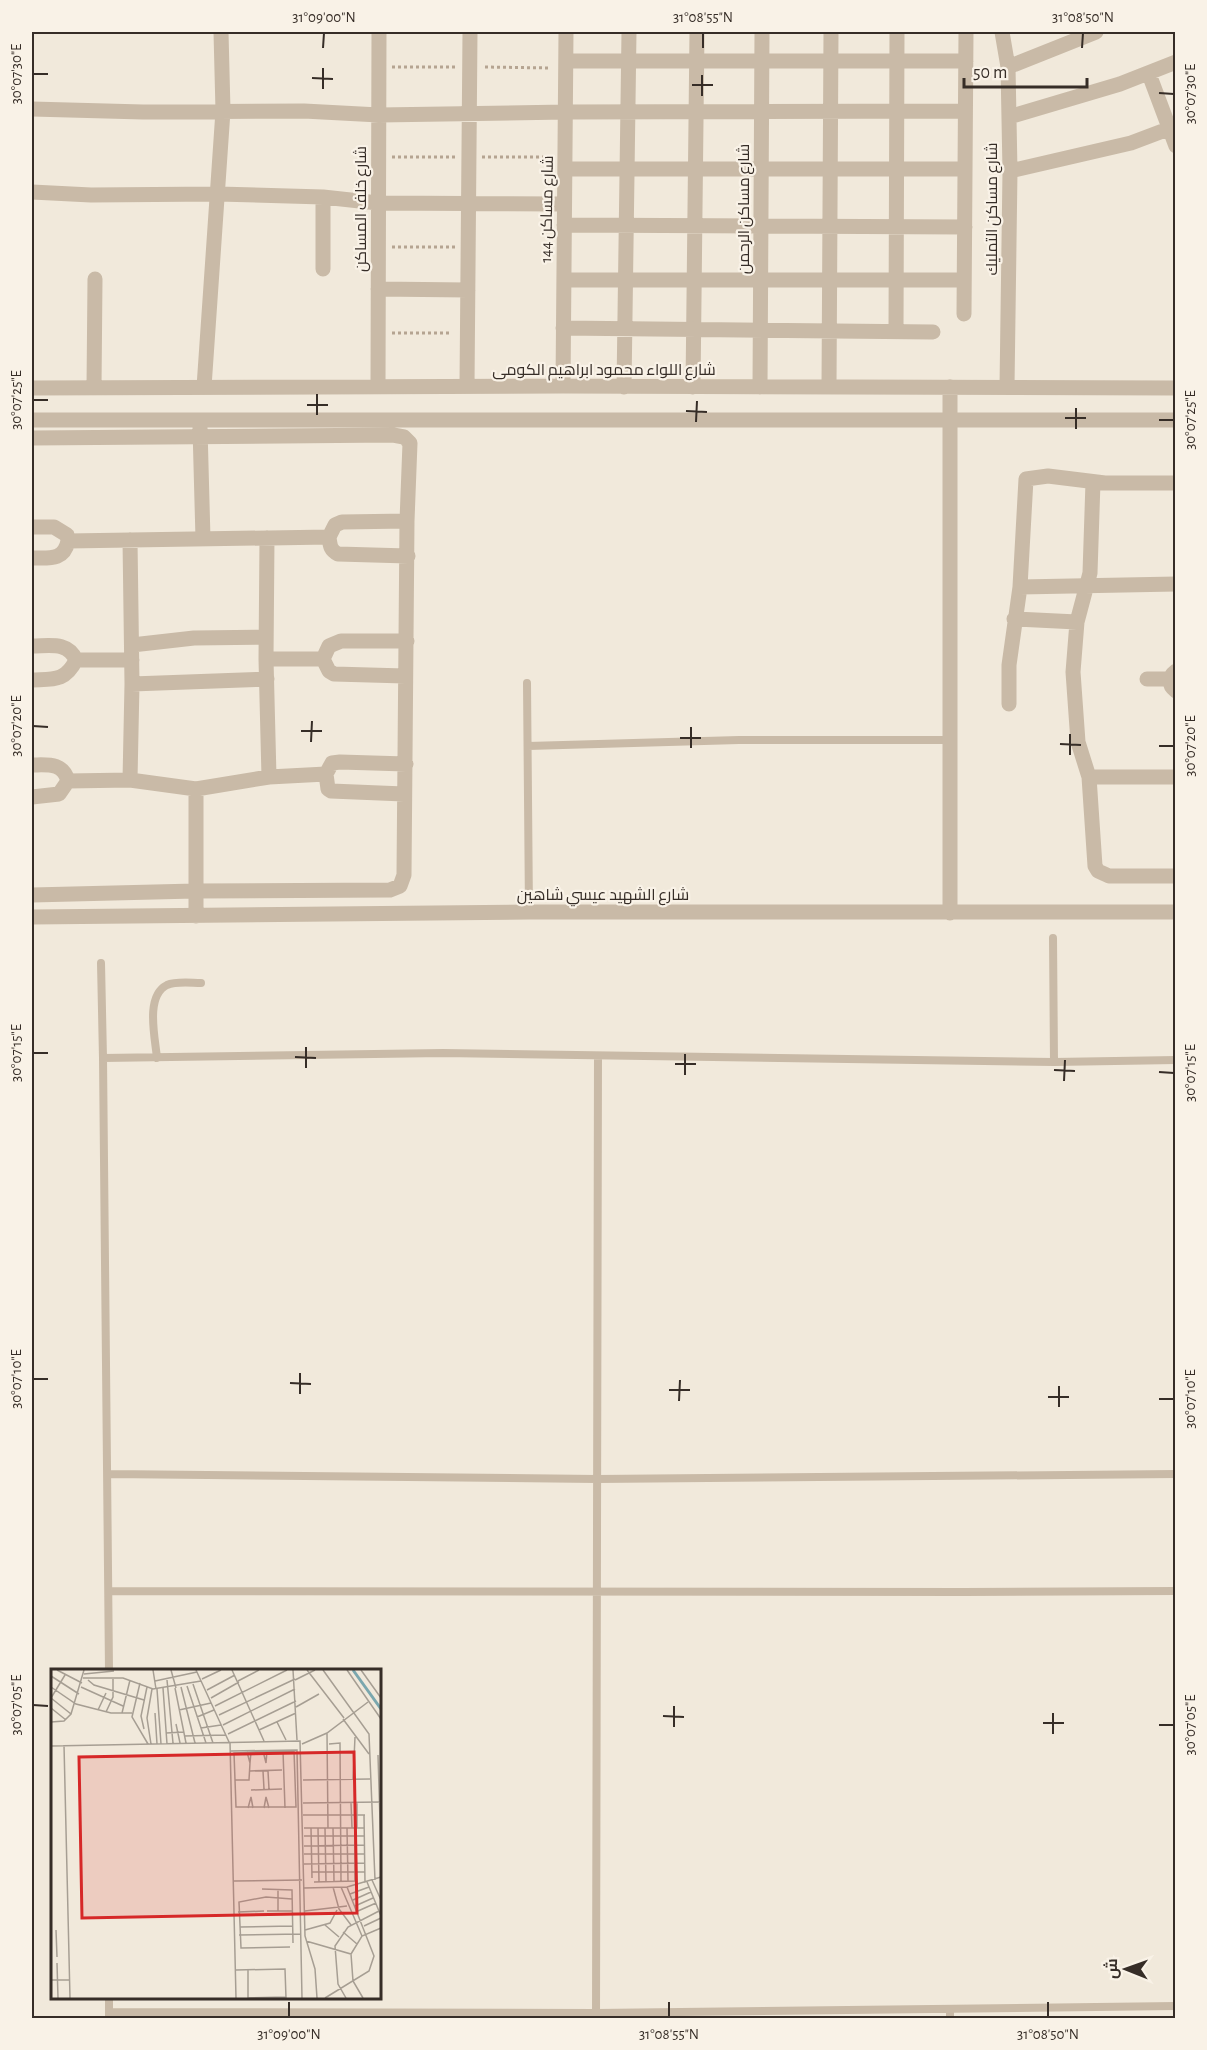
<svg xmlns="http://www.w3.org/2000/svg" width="1207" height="2050" viewBox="0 0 1207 2050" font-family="'Alegreya Sans',Cairo,sans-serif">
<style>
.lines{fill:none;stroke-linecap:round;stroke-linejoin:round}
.path{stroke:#b5a491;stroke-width:3;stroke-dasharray:3 3;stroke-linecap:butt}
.service{stroke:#c9baa7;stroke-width:8}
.minor{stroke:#c9baa7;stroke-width:15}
.ticks{fill:none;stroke:#362d27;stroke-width:2}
.labels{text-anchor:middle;stroke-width:4.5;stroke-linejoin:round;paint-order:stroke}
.street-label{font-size:16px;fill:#362d27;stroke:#f9f2e7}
.inset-river{fill:none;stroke:#7aa7ae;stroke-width:3}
.inset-road{fill:none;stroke:#a69e93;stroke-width:1.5}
.view{fill:#d62828;fill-opacity:0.15;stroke:#d62828;stroke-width:3}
.inset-edge{fill:none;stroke:#362d27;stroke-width:3}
.neatline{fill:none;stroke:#362d27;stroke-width:2}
.ticks-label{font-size:15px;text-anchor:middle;fill:#362d27}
</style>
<rect width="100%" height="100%" fill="#f1e9db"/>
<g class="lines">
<path class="path" d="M392 67H455
M485 67 551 68
M392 157H455
M482 157H551
M392 247H455
M392 333H452"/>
<path class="service" d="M527 683 529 912
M528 746 739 740H950
M1053 938 1054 1062
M101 963 103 1058
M157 1058C155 1037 145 996 167 985 176 981 191 983 201 983
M109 1474 597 1479 1176 1474
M109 1591 963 1592 1176 1591
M109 1670 103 1058 443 1053 1054 1062 1176 1060
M950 2009V2018
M109 2012 596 2013 1176 2006
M109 2018V1998
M596 2018 598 1056"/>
<path class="minor" d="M1002 32 1008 67 1010 171 1007 387
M566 61H966
M1008 67 1096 32
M1149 74 1176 146
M32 109 143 112 304 111 379 115 566 112 965 111
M1009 117 1120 84 1176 62
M565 169H965
M1010 171 1131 143 1176 126
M32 192 91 195 218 194 323 197 378 203 564 204
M564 225 965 227
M323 269V197
M564 280H964
M378 289 468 290
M964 314 966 32
M563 328 933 332
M896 332 897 32
M378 386 379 32
M467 386 470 32
M563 386 566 32
M94 387 95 279
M204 387 223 111 221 32
M624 387 629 32
M693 387 697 32
M760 387 762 32
M829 387 831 32
M950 387V913
M32 388 563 386 1176 388
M32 420H1176
M200 428 203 539
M32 438 393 435 404 437 410 443 407 521 404 875 400 886 390 890 195 891 32 895
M1093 482 1090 573 1077 622 1073 672 1078 742 1089 777 1095 866 1098 871 1109 876H1176
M32 527H54L67 535 68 541 329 537 335 525 342 522 407 521
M329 537C330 545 330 550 338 554L408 556
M267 538 266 659 269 777
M130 540 132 684 130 780
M32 558C49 558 64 561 68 541
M1020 587 1176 584
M1014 619 1077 622
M132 645 194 638 266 637
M32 646C49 646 68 641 76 660 65 682 53 679 32 680
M266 659H323
M76 660H132
M1176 671C1168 677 1168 685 1176 691
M405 676 334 674 329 671 323 659 329 646 341 641H407
M1147 679H1169
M132 684 267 679
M1009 704V665L1020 587 1026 479 1048 476 1105 483H1176
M32 765C47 765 63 762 68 781L59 794 32 797
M1089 777H1176
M68 781 130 780 196 789V916
M196 789 269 777 326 774
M404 794 331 791 328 789 326 774 332 763 340 762 406 764
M32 917 529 912H1176"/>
</g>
<path class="ticks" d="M323 48 324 33M703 48V33M1082 48 1083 33M33 74H48M312 78 333 79M692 85H713M323 89V68M1159 93 1174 94M702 96V75M33 400H48M307 405H328M686 411 707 412M317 415V394M1065 418H1086M1159 420H1174M696 422 697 401M1076 429V408M33 726 48 727M301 731H322M680 738H701M311 742 312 721M1060 744 1081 745M1159 746H1174M691 748V727M1070 755V734M33 1053H48M295 1057 316 1058M675 1064H696M306 1068V1047M1054 1070 1075 1071M1159 1072 1174 1073M685 1075V1054M1064 1081 1065 1060M33 1379H48M290 1383 311 1384M669 1390H690M300 1394V1373M1048 1397H1069M1159 1399H1174M679 1401 680 1380M1059 1407V1386M33 1705 48 1706M663 1716 684 1717M1043 1723H1064M1159 1725H1174M674 1727V1706M1053 1734V1713M289 2017V2002M669 2017V2002M1048 2017V2002"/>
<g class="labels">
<g class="street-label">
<text transform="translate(360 209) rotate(-90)" y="6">شارع خلف المساكن</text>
<text transform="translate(546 209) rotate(-89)" y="6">شارع مساكن 144</text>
<text transform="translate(743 209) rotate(-90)" y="6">شارع مساكن الرحمن</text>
<text transform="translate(991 209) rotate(-90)" y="6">شارع مساكن التمليك</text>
<text x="604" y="375">شارع اللواء محمود ابراهيم الكومى</text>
<text x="603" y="900">شارع الشهيد عيسي شاهين</text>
</g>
</g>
<g transform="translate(51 1669)">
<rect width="330" height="330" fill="#f1e9db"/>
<path class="inset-river" d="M302 1 330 40"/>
<path class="inset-road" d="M6 1 31 14M102 1 105 20M120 1 125 19M145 1 178 73M181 1 213 72M242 1 246 71M256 1 293 49M272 1 318 65 324 211M296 1 330 50M310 1 330 29M33 5 63 2M0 7 28 25M32 9H72L102 20 150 12M151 10 170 1M37 11 43 16 93 31M116 11 122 74M244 11 264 1M104 12 146 3M187 12 208 1M89 14 81 48 97 75M142 15 162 74M136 17 155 74M0 18 25 35 60 44H81M30 18 72 37M130 18 144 74M112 19 116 75M124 19 135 74M106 20 110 75M156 21 184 6M0 29 14 6M0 29 20 45M160 29 188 13M164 37 236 1M245 38 268 25M0 39 15 51M47 41 55 24M128 41 160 34M55 43 62 28V10M71 44 79 11M104 44 106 75M168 46 244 10M146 48 163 41M292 50 318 85M0 53 13 52 20 45 33 1M226 53 235 71M125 55 129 74M172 56 244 20M150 59 170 56M93 60 90 47 96 18M208 61 245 44M115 64 133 63M276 64 277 159M177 65 245 32M133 67 175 66M179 73 185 329M100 75 96 49 101 20M251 75 276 64 317 33M278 75 289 74 290 212M13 76 19 329M0 77 249 72 254 267 264 300 266 329M180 82 246 81 251 329M212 82 215 94 216 82M232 82 234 139M243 82 245 138H185L183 84ZM196 83 199 94 200 83M327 86 330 185M199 102 231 101M212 102 213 120M217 102 218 120M184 111H198L199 94M252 111 319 110M302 111 304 68M200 121 231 120M306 133V159M252 134 330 133M300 134 301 159M197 139 200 128 202 139M213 139 215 128 218 139M252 146H314M313 146 314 214M253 159H313M260 159 261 209M267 159 268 213M274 159 275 213M282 159 283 212M296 159 297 212M253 167H313M253 177 313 176M253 185H313M253 195 314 194M261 203H314M321 211 330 231M183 212 251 211M263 213 304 212V159M316 213 330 247M282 218 288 240 300 256M290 218 311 267M253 219 296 218 330 208M211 220 241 221 242 274M227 221V242M299 225 318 218M302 231 320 223M304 237 322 229M216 242H241M254 242 296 237M307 242 325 234M187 243 213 242M274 256 288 268M313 257 330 249M189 258 241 257M5 261 6 288M254 261 279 254 286 241M292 263 306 275M188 266 250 265M255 272 300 285 311 267 330 259M239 278 190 279 188 233 215 228 241 230M300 285 302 312 312 329M6 294 7 329M185 301 234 300 235 329M197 301V329M0 311H19M197 329 235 328M274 329 318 302 323 287 296 218M295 329 287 315 284 277 297 258 328 242"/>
<path class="view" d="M303 83 306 244 31 249 28 88Z"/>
<rect width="330" height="330" class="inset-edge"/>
</g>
<rect width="1207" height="2050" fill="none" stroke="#f9f2e7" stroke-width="66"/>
<g transform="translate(1126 1969) rotate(271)" stroke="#f9f2e7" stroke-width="4.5" paint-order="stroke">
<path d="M0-4.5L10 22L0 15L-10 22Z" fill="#362d27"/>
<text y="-9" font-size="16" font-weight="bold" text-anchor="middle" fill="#362d27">ش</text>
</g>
<path d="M964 78v9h123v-9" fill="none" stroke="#362d27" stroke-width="3"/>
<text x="973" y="78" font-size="18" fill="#362d27" stroke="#f9f2e7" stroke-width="4.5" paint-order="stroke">50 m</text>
<rect x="33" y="33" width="1141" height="1984" class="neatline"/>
<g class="ticks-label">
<text x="324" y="22">31°09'00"N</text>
<text x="703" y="22">31°08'55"N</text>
<text x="1083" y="22">31°08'50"N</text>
<text transform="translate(16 74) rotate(-90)" y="5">30°07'30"E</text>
<text transform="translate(1190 94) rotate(-90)" y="5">30°07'30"E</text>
<text transform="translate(16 400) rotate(-90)" y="5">30°07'25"E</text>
<text transform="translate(1190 420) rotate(-90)" y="5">30°07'25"E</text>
<text transform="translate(16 726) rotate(-90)" y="5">30°07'20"E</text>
<text transform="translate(1190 746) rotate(-90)" y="5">30°07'20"E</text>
<text transform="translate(16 1053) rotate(-90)" y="5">30°07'15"E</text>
<text transform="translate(1190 1073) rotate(-90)" y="5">30°07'15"E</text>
<text transform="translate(16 1379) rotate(-90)" y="5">30°07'10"E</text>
<text transform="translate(1190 1399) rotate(-90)" y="5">30°07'10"E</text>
<text transform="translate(16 1705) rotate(-90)" y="5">30°07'05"E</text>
<text transform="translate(1190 1725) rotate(-90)" y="5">30°07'05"E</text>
<text x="289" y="2039">31°09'00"N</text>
<text x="669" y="2039">31°08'55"N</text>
<text x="1048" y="2039">31°08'50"N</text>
</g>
</svg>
